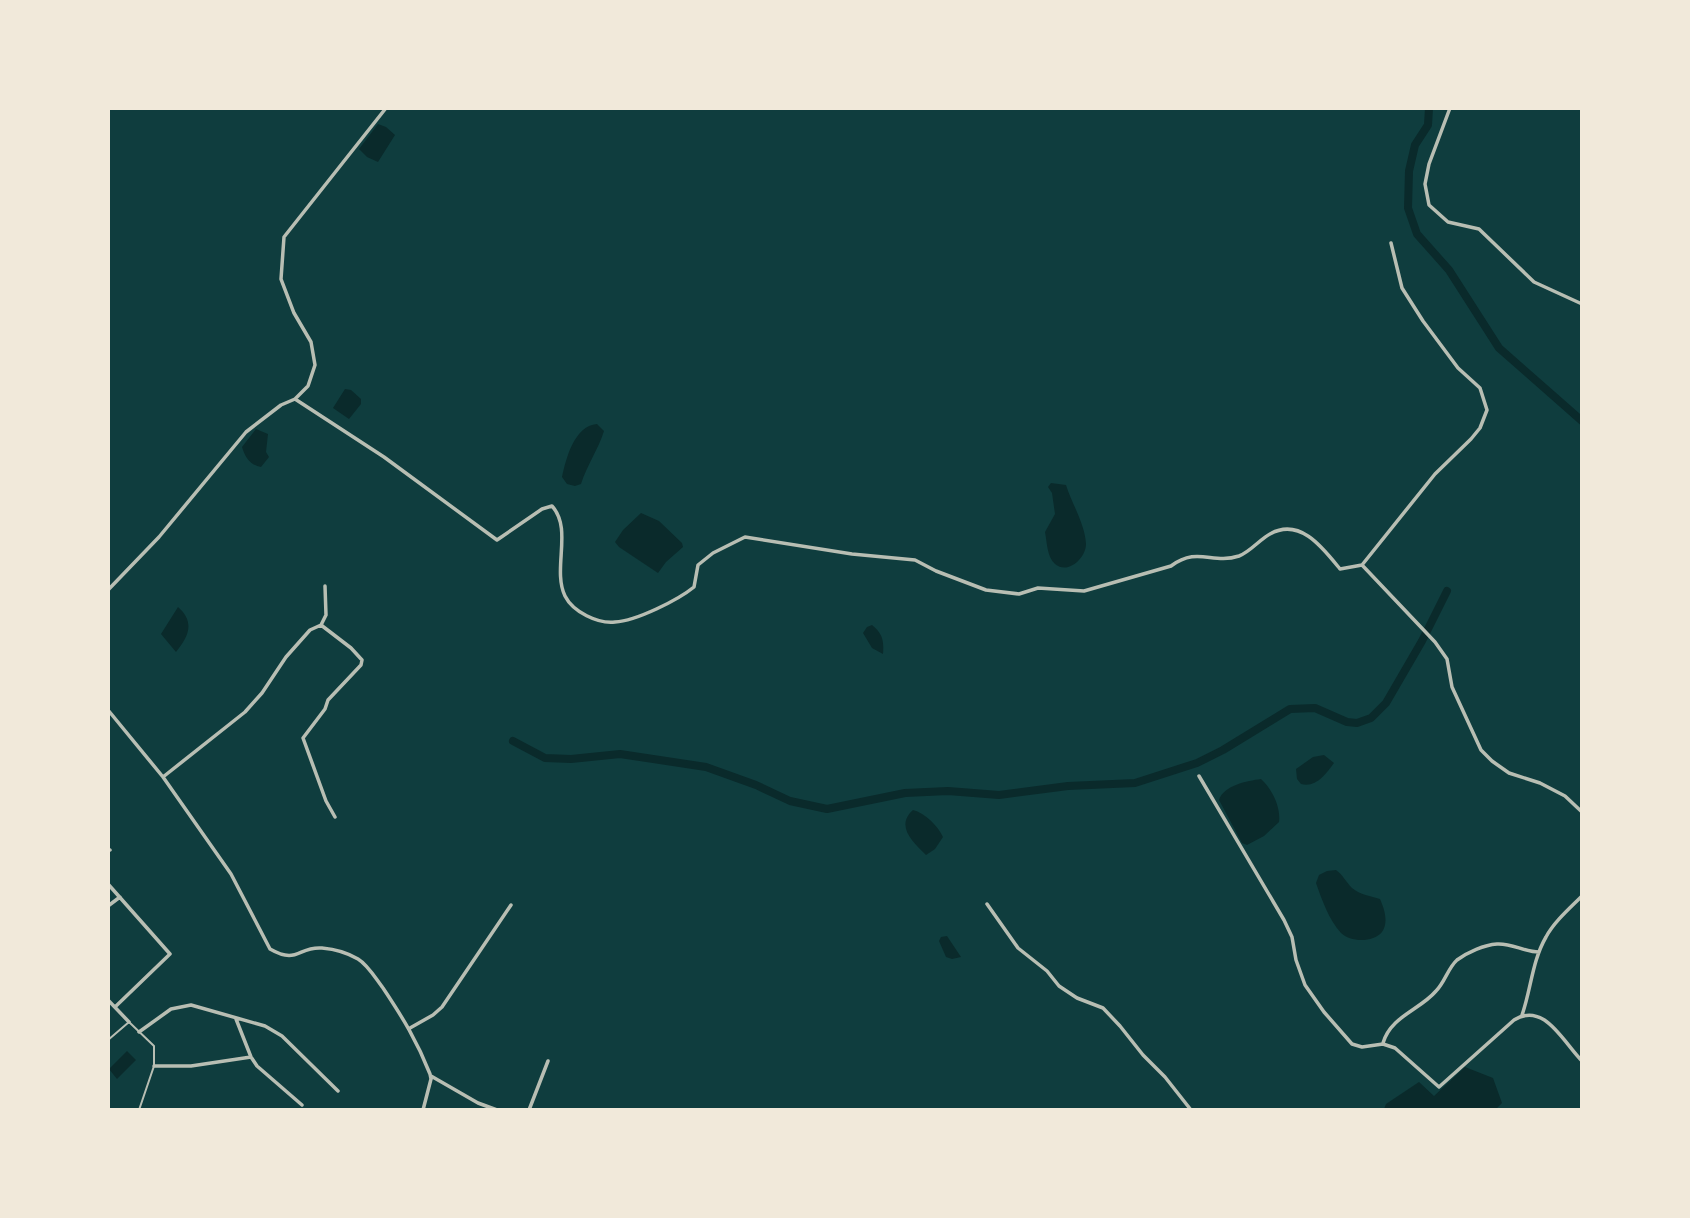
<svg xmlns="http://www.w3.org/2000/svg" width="1690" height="1218" viewBox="0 0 1690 1218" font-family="Overpass,sans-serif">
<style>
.water{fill:#0a2a2b}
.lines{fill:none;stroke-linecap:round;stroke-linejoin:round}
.canal{stroke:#0a2a2b;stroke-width:8}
.service{stroke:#b8beb3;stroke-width:2}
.minor{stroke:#b8beb3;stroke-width:3.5}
</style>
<rect width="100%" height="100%" fill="#0f3d3e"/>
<path class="water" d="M378 124 386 127 395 135 378 162 367 157 359 149Z
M345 389 351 390 361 399V404L349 419 333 408Z
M597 424 604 431C598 450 587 465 581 484L575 486 567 484 562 477C566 459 574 426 597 424Z
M256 429 268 434 266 452 269 457 261 467C250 465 245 457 242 447Z
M1051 483 1066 485C1072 504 1085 524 1086 544 1086 558 1068 575 1055 564 1047 557 1047 542 1045 532L1055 514 1052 493 1048 487Z
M641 513 659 521 682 543 683 547 666 562 658 573 619 547 615 542 623 530Z
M178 607C195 622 189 636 176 652L161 634Z
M872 625C883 634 884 641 883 654L872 648 863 633 867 627Z
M1324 755 1334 763C1326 774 1316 788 1301 784L1297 779 1296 769 1313 757Z
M1261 779C1272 789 1281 807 1279 822L1264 836 1247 845 1242 843 1219 800C1224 785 1247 781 1261 779Z
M913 810C925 813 938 826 943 837L935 849 926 855C913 842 895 826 913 810Z
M1336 870C1343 875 1346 882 1352 888 1360 895 1371 896 1380 899 1384 908 1389 922 1382 932 1373 943 1350 942 1341 933 1329 920 1322 900 1316 883L1319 875 1327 871Z
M941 937 947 936 961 957 952 959 946 957 939 941Z
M127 1051 136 1060 117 1079 109 1069Z
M1465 1067 1493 1078 1502 1103 1496 1109H1384L1386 1104 1419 1082 1434 1096Z"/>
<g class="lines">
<path class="canal" d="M1429 108 1428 125 1415 145 1409 171 1408 208 1417 234 1449 270 1499 348 1582 421
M513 741 545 758 571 759 620 754 706 767 756 785 790 801 827 809 905 793 948 791 999 795 1068 786 1135 783 1197 763 1223 750 1290 709 1315 708 1347 722 1357 723 1371 718 1386 703 1422 641 1447 591"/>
<path class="service" d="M108 1040 129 1022 154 1046V1066L139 1110"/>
<path class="minor" d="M1450 108 1429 164 1425 184 1429 205 1448 222 1479 229 1534 282 1582 304
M295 399 384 457 497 540 542 509 552 506C573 529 552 569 565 596 573 612 598 624 615 622 636 621 678 600 694 587L698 565 713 553 745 537 852 554 915 560 936 571 986 590 1019 594 1038 588 1084 591 1171 566C1198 546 1212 565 1239 556 1250 552 1259 540 1270 534 1300 517 1323 548 1340 569L1362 565 1435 474 1471 439 1480 428 1487 410 1480 388 1458 368 1423 321 1402 288 1391 243
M1362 565 1435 642 1447 659 1452 687 1481 750 1492 761 1509 773 1540 783 1565 796 1582 812
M108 590 159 537 246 432 281 405 295 399 308 386 315 365 311 342 294 313 281 279 284 237 386 108
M321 625 351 648 362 660 361 665 328 700 325 709 303 738 326 801 335 817
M108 710 163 777 231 874 270 949C298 965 298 946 322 948 333 949 348 953 358 959 368 965 376 979 383 988 403 1018 417 1041 430 1074L431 1079 423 1110
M1199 776 1284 920 1292 937 1296 960 1305 985 1324 1012 1352 1044 1362 1047 1383 1044 1395 1048 1439 1087 1514 1020C1544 1001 1563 1042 1582 1061
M163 777 245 712 262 693 286 657 310 630 321 625 326 615 325 586
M108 851 110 850
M108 884 170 954 115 1007
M987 904 1018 948 1047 971 1059 986 1077 998 1103 1008 1120 1026 1143 1055 1165 1077 1191 1110
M108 906 120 897
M108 1000 129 1022
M1522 1015C1531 990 1532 961 1546 937 1554 922 1569 909 1582 896
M236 1019 251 1057 257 1066 302 1105
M410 1028 433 1015 442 1007 511 905
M139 1032 171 1009 191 1005 265 1026 282 1036 338 1091
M1383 1043C1391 1016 1420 1010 1436 991 1445 982 1448 968 1457 960 1468 952 1484 945 1497 944 1512 943 1524 952 1539 952
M154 1066H191L251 1057
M431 1076 478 1103 497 1110
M529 1110 548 1061"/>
</g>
<rect width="1690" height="1218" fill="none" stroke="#f1e9da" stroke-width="220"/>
</svg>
